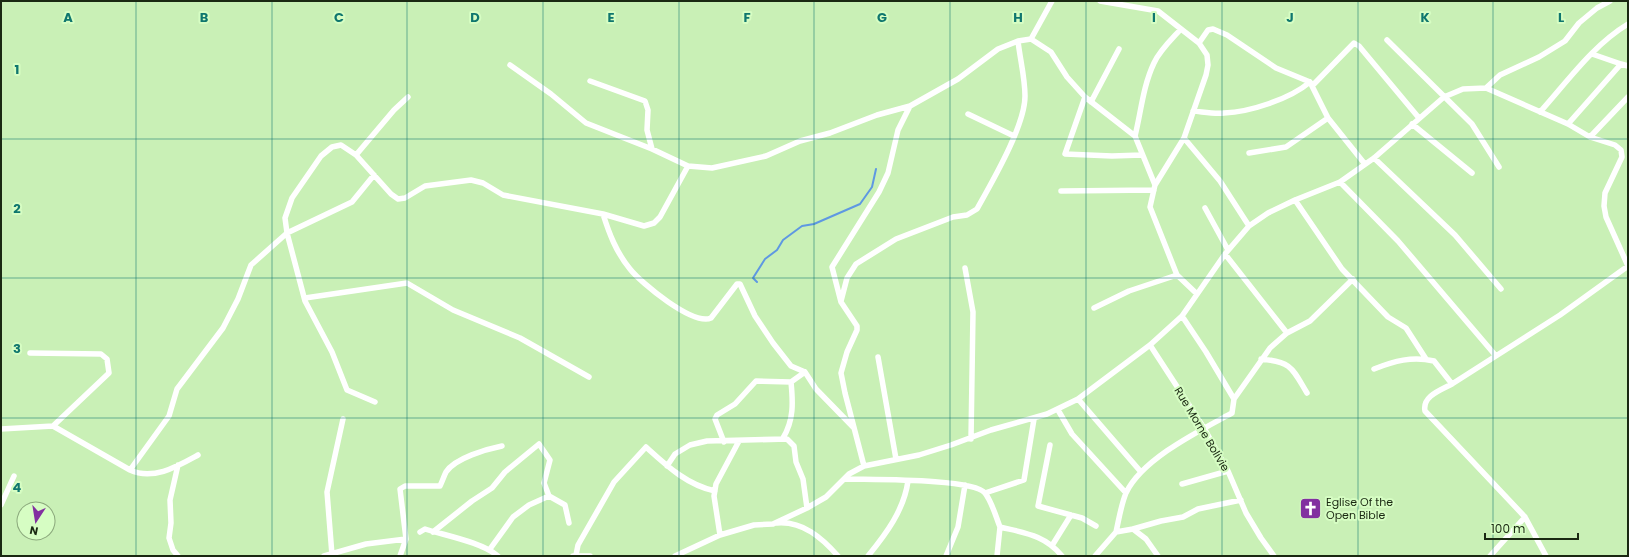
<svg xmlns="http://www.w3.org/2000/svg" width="1629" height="557" viewBox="0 0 1629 557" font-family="Poppins,sans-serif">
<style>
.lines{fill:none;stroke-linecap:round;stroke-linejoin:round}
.stream{stroke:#5e98e2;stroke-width:2}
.minor{stroke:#fff;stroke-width:5.5}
.grid{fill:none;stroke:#0f766e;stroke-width:1;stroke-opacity:0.55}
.labels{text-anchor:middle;stroke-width:4;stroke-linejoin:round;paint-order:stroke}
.street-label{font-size:11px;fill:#1a2812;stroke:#d6fdc3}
.poi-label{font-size:11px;fill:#1a2812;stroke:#d6fdc3;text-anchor:start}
.grid-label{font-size:13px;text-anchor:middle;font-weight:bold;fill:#0f766e;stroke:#d6fdc3;stroke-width:4;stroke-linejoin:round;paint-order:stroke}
</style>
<rect width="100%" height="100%" fill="#c9f0b6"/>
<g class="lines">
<path class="stream" d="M757 282 753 278 765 259 777 250 783 240 802 226 814 224 860 204 872 187 876 169"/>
<path class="minor" d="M1100 1 1158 11 1199 43 1207 55 1208 65 1206 75 1184 138 1155 185 1150 207 1177 275 1197 294
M1031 39 1052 1
M1387 40 1472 124 1499 167
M1199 43 1208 30 1213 29 1227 35 1276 68 1310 82 1328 118 1364 163
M1592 54 1621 64
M510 65 551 94 586 123 652 149 688 166 712 168 766 156 800 141 830 133 877 115 910 106 958 79 998 49 1018 41 1031 39 1051 52 1067 77 1085 97 1135 136 1155 185
M590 81 645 101 648 110 647 130 652 149
M1313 85 1354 43 1359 46 1419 118
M1486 88 1500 75 1539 57 1565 41 1579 23 1597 8 1610 1
M1085 97 1065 154 1112 156 1142 155
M1091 102 1119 49
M1193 111C1204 112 1214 114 1224 113 1250 112 1290 99 1310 82
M1540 112C1567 82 1593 45 1628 24
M968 114 1014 136
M1412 124 1472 173
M1568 124 1621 64 1628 66
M1135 136C1141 112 1143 86 1154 63 1160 50 1171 40 1181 29
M1590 137 1628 97
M1184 138 1220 181 1249 226
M1249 153 1286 147 1328 118
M356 155 394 110 408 97
M1374 158 1455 235 1501 289
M1340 182 1398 241 1496 356
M1061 191 1154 190
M1295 200 1342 269 1388 317 1406 328 1426 359
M1205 208 1228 250
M603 214C609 233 616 252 630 269 641 283 693 326 711 318L737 284H740L755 316 773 343 791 366 805 372 816 389 854 428
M1225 254 1287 333
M965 268 973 312 971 439
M305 298 407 283 453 310 520 338 589 377
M841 301 847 278 856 264 896 239 953 217 967 215 977 209C992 182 1025 126 1025 96 1025 78 1020 59 1018 41
M1094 308 1129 291 1177 275
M1182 316 1206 352 1234 399
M1150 345 1204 428 1228 471 1246 513 1261 538 1274 556
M878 357 896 459
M1261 359C1292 362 1292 368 1307 393
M1374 369C1394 361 1412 356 1434 361L1452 384 1560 315 1628 266
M1452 384C1441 390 1422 396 1425 411L1525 517 1490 556
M1078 399 1141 472
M375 402 347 390 332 352 305 301 287 233 285 218 292 198 321 156 332 147 341 145 356 155 391 194 398 199 405 198 425 186 471 180 483 183 503 195 603 214 644 226 654 223 660 217 688 166
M1058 410 1072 434 1126 493
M53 426 130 470C153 481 178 466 198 455
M1 429 53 426 109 373 107 359 101 354 30 353
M783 438C794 420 793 402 791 382L805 372
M724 442 715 419 717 415 735 404 756 381 791 382
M1050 445 1038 506 1082 518 1096 526
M667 466 675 454 690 445 707 441 787 439 794 446 796 462 803 479 807 508
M864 466 845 393 841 373 847 352 857 330V326L841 302 832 267 879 192 888 173 898 130 910 106
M130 470 169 416 177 389 223 328 238 299 251 265 287 233 352 202 374 175
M844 479C867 480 973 478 985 493 992 502 996 517 1000 527 1025 533 1045 535 1062 556
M1182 484 1228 471
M985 493 1024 480 1034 419
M1 505 14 476
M1525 517 1546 556
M777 523C803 521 822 538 838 556
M1133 529 1161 521 1183 517 1198 509 1241 500
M420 532 425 529C447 536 481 542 498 556
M433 532 472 501 492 488 505 472 539 444 550 460 544 483 549 496 565 505 569 523
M1116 532C1119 519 1121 505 1126 493 1142 459 1199 431 1232 413L1234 399 1270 348 1287 333 1310 321 1353 279
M720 535 714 496 716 484 739 441
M1053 544 1071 515
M490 549 513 517 529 505 549 496
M332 555 327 492 343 419
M576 555 578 545 614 482 646 447C667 466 687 485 715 491
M178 556 173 550 169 538 171 523 170 500 178 465
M324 556 366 544 406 539
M400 556 406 539 400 489 405 486H440C442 482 444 476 446 472 455 458 487 449 502 446
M573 556H590
M675 556 720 535 754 525 773 524 807 508 826 497 849 474 864 466 919 455 951 445 991 430 1047 414 1078 399 1150 345 1182 316 1225 254 1249 226 1268 213 1295 200 1340 182 1374 158 1444 97 1463 89 1486 88 1568 124 1590 137 1615 145 1621 150 1622 157 1605 193 1604 206 1606 217 1628 266
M868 556C886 534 904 510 908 481
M946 556 958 527 965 485
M997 556 1000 527
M1095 556 1116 532 1133 529 1146 539 1158 556"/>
</g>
<path class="grid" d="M136 1V556M272 1V556M407 1V556M543 1V556M679 1V556M814 1V556M950 1V556M1086 1V556M1222 1V556M1358 1V556M1493 1V556M1 139H1628M1 278H1628M1 418H1628"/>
<defs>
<symbol id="church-square" viewBox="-11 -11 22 22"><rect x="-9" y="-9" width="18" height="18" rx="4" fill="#8230a0" stroke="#d6fdc3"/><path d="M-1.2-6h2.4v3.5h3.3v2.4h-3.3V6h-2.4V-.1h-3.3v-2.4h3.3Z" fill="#fff"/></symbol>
</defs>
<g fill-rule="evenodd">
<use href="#church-square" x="1298" y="496" width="25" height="25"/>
</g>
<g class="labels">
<g class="street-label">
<text transform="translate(1202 429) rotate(59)" y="4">Rue Morne Bolivie</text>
</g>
<g class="poi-label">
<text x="1326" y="506">Eglise Of the<tspan x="1326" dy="13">Open Bible</tspan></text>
</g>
</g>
<g class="grid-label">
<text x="68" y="22">A</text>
<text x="204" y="22">B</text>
<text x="339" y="22">C</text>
<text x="475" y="22">D</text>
<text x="611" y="22">E</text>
<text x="747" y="22">F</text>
<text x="882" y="22">G</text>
<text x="1018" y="22">H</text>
<text x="1154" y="22">I</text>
<text x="1290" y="22">J</text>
<text x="1425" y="22">K</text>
<text x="1561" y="22">L</text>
<text x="17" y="74">1</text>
<text x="17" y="213">2</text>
<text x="17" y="353">3</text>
<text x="17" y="492">4</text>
</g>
<rect width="1629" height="557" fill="none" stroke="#1a2812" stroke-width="4"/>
<g transform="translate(36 521) rotate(192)"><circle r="19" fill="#d6fdc3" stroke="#8ba87c"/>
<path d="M0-3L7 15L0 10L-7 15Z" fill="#8230a0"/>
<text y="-6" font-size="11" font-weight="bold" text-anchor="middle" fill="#1a2812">N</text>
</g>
<path d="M1485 533v6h93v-6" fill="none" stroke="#1a2812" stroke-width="2"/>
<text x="1491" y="533" font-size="12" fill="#1a2812" stroke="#d6fdc3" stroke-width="3" paint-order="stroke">100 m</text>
</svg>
